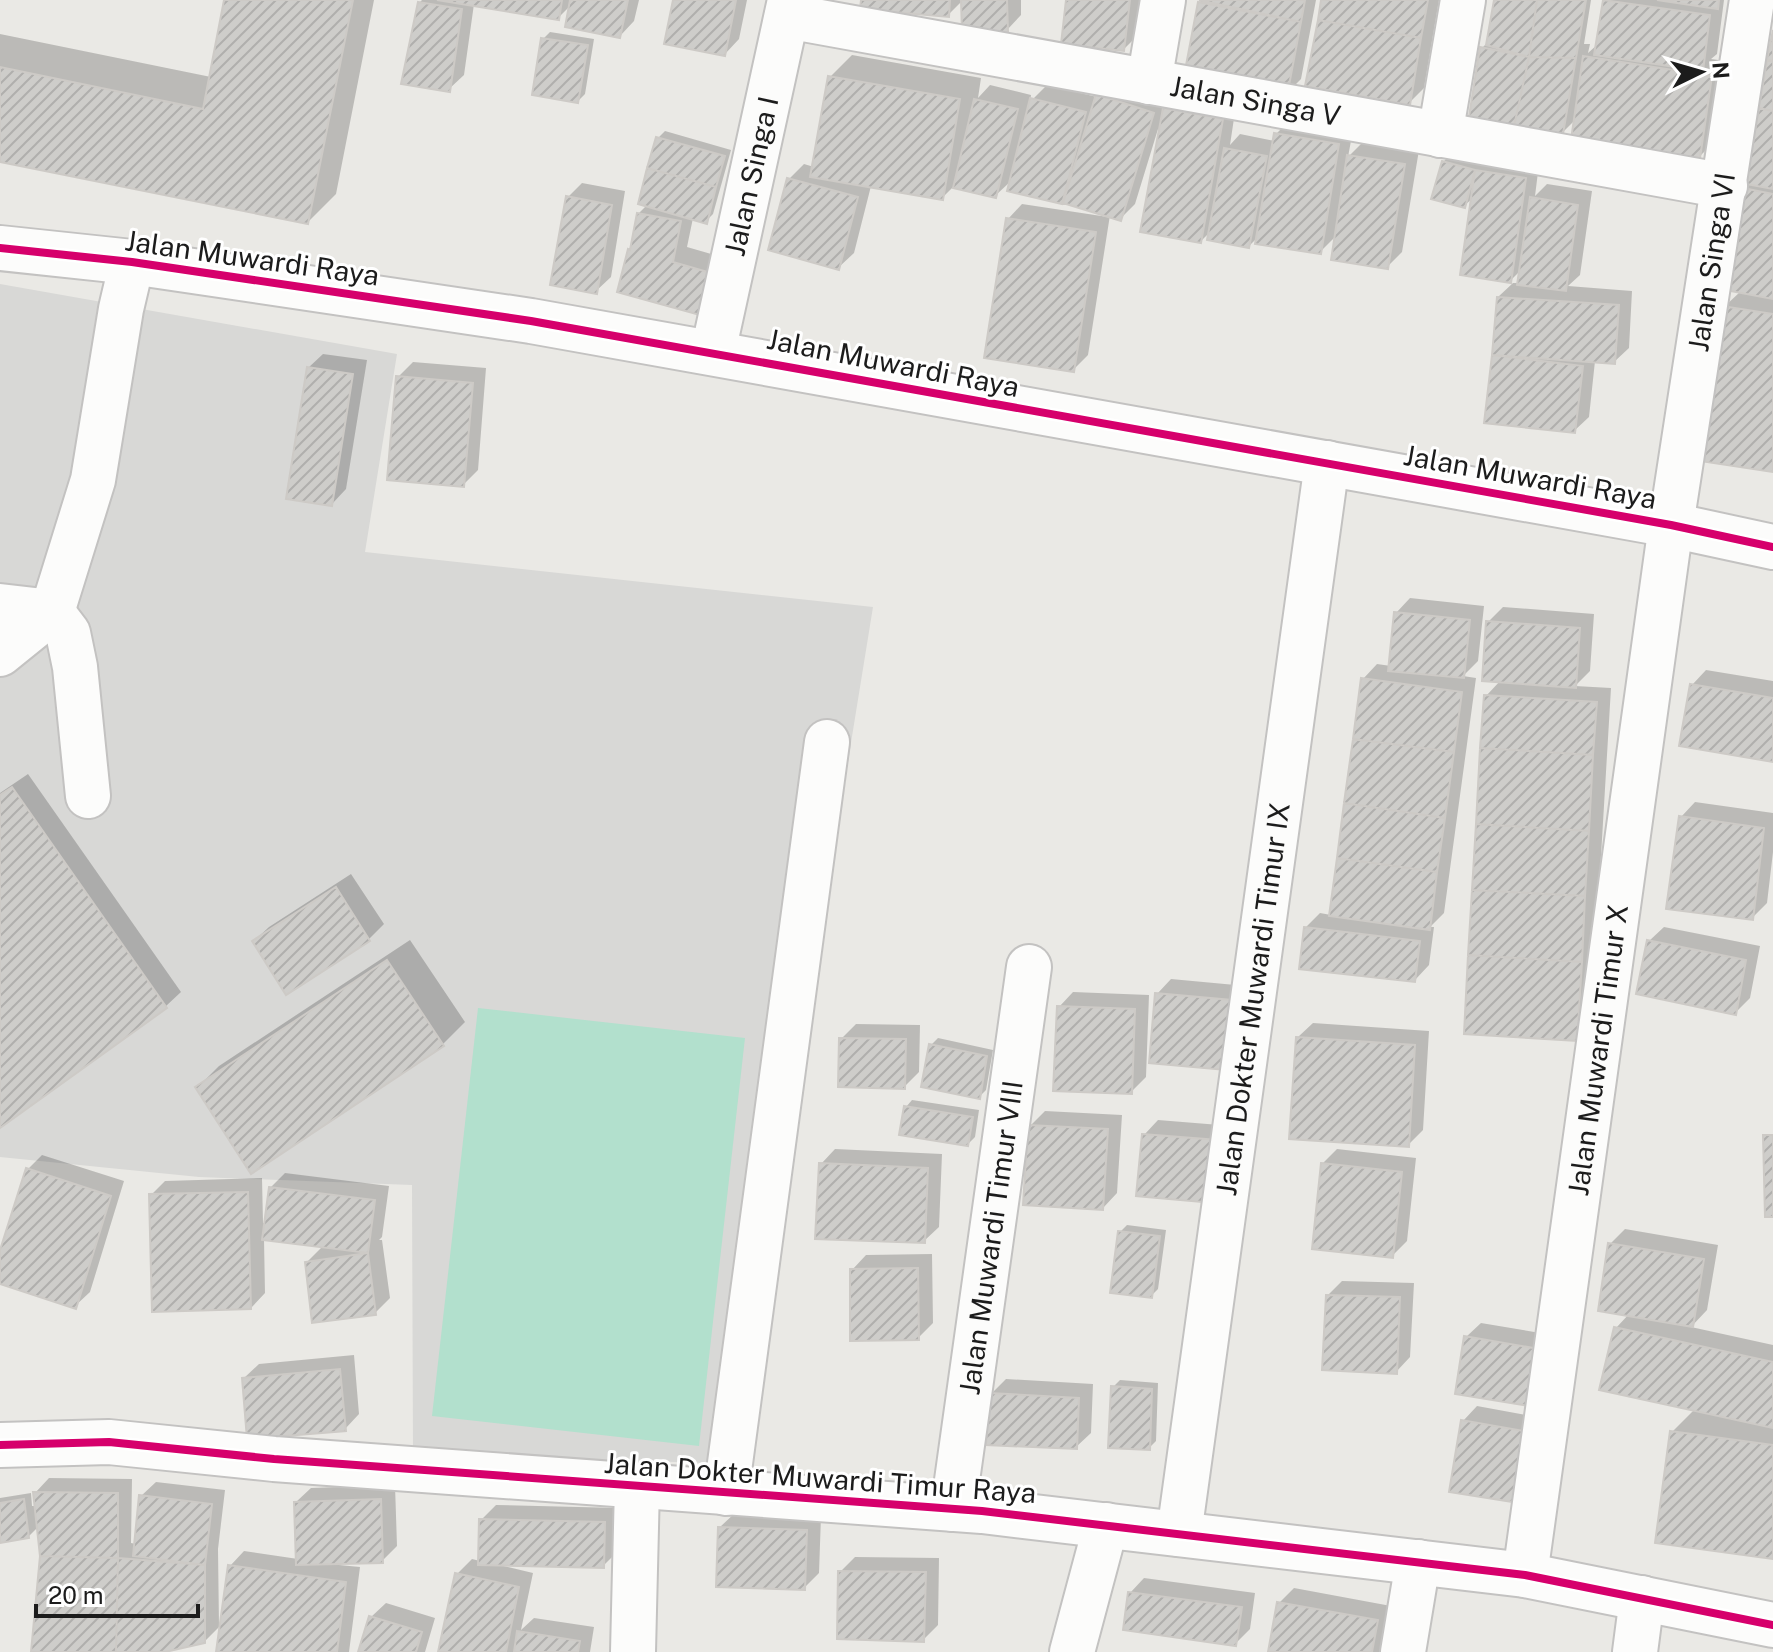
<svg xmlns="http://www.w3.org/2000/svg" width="1773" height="1652" viewBox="0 0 1773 1652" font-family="'Public Sans',sans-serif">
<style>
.religious{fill:#d8d8d6}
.pitch{fill:#b2e0cd}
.shadow{fill:#0003}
.building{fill:url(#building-hatch);stroke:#cdcac6;stroke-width:2}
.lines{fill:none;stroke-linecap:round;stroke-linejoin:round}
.minor-casing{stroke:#c3c2c1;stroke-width:48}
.minor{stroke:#fcfcfb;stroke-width:44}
.cycleway-casing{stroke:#fff;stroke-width:13}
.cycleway{stroke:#d6006c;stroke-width:8}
.labels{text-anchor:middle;stroke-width:6;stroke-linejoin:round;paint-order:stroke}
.street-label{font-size:28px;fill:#1c1c1c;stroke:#fff}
</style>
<defs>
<pattern id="building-hatch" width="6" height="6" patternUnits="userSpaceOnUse" patternTransform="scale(2)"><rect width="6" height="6" fill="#cecdca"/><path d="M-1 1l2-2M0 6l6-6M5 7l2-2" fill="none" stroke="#b0afad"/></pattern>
</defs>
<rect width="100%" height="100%" fill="#eae9e5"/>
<path class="religious" d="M0 284 397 354 365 552 873 607 734 1464 413 1453 412 1185 199 1177 0 1157Z"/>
<path class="pitch" d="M478 1008 745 1038 699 1446 432 1416Z"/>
<path class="shadow" d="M226 0H374L336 194 308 222 0 160V34L211 77Z
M422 0H639L634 21 620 36 571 5 558 18 474 4 464 75 449 89 419 3Z
M675 0H747L739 39 725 54Z
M863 0H963L948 15Z
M963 0H1021V15L1007 30Z
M1068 0H1142L1138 35 1124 49Z
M1201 0H1316L1301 79 1287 93 1186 74Z
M1323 0H1439L1424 88 1409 103Z
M1496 0H1591L1584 44H1590L1588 53 1598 44 1605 0H1724L1717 54 1711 59 1726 61 1714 142 1700 156 1576 119 1563 132 1482 48 1489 41Z
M550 32 594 39 585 94 578 101 543 39Z
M1773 39V470L1724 307 1741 291 1745 189 1751 183Z
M852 55 981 78 978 98 990 85 1031 95 1030 102 1047 85 1097 97 1112 81 1167 98 1164 110 1179 95 1236 105 1230 145 1240 134 1275 141 1276 134 1291 119 1353 130 1348 157 1364 141 1419 150 1402 252 1387 267 1336 236 1320 252 1259 236 1249 246 1210 232 1201 241 1161 130 1158 129 1135 204 1121 218 1110 215 1088 355 1073 370 1008 219 1022 204 1108 217 1109 215 1010 190 1012 180 995 196 954 186 942 198 871 186 854 253 839 267 789 179 804 164 814 167 830 77Z
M665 131 731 150 713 214 706 221 693 218 687 247 725 258 714 298 632 251 638 214 648 204 658 138Z
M1450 155 1539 164 1535 196 1547 184 1592 191 1580 275 1568 286 1632 291 1629 348 1614 362 1595 361 1589 417 1574 431 1486 422 1498 297 1513 283H1519L1522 269 1510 281 1473 198 1465 205 1443 162Z
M582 183 625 191 611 277 596 291 568 197Z
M323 354 367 360 346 489 332 504 308 368Z
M413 362 486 368 478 470 463 485 398 377Z
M1410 598 1484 606 1478 661 1463 676 1476 678 1444 913 1430 927H1434L1429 965 1415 980 1305 928 1320 913 1331 915 1363 679 1377 664 1391 666 1396 613Z
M1503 607 1594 614 1590 671 1575 686 1611 688 1591 1024 1576 1039 1486 696 1501 680 1488 622Z
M1706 670 1773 681V760L1692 685Z
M28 774 181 992 166 1006 0 1125V793Z
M1695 802 1773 813V852L1767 903 1752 918 1681 817Z
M351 874 384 924 369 939 287 992 254 941 269 927Z
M1664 927 1760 946 1750 998 1735 1013 1649 941Z
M410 940 465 1022 443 1044 252 1171 198 1087 219 1066Z
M1171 979 1257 987 1251 1054 1157 994Z
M1073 992 1149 995 1146 1077 1131 1092 1059 1007Z
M1313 1023 1429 1031 1423 1130 1408 1145 1298 1037Z
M856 1024 920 1025 919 1072 904 1087 841 1039Z
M938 1038 993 1050 986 1090 979 1097 931 1045Z
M912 1100 979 1110 975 1137 968 1144 906 1107Z
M1045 1111 1122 1115 1117 1193 1103 1208 1030 1126Z
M1158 1120 1232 1126 1226 1186 1144 1135Z
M835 1149 942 1154 939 1227 924 1241 821 1164Z
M1337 1149 1416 1158 1407 1241 1392 1256 1322 1164Z
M42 1155 124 1181 90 1292 75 1306 0 1282V1256L28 1169Z
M285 1173 389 1186 382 1237 379 1240H382L390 1298 375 1313 307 1262 323 1246 264 1239 265 1293 251 1308 151 1195 165 1181 262 1178 263 1223H266L270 1188Z
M1127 1225 1166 1230 1158 1289 1151 1296 1120 1232Z
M1625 1229 1718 1245 1707 1310 1691 1327 1773 1345V1557L1672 1432 1695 1409 1616 1328 1629 1314 1610 1244Z
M932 1254 933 1323 918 1338 852 1270 866 1255Z
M1342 1281 1414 1283 1410 1357 1396 1372 1328 1295Z
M1481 1323 1558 1336 1549 1390 1466 1337Z
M354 1355 359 1414 345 1429 244 1378 259 1364Z
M1006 1379 1093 1384 1091 1433 1076 1447 991 1394Z
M1120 1380 1158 1383 1156 1441 1149 1448 1113 1387Z
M1477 1406 1537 1417 1512 1500 1463 1421Z
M49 1478 132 1479 131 1543 136 1544 141 1496 156 1482 225 1490 218 1549 219 1627 204 1642 156 1652H33L42 1556 39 1526 29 1536 0 1541V1498L31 1493 32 1506H36L35 1493Z
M395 1485 397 1546 382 1561 340 1562 339 1565 360 1567 349 1652H218L230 1566 244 1551 298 1559 296 1502 311 1488Z
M496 1505 619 1508 618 1551 603 1566 499 1565 533 1573 521 1630 534 1618 594 1627 590 1652H440L457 1574 472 1559 480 1561 481 1520Z
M735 1513 821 1516 819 1573 804 1588 720 1527Z
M855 1557 939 1558 938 1625 924 1639 840 1572Z
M1144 1578 1255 1593 1250 1629 1235 1644 1130 1593Z
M1294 1588 1391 1606 1383 1652H1270L1279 1603Z
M386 1603 435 1618 425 1652H360L371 1617Z"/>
<path class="building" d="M224 0H353L308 224 0 162V67L203 109Z
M437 0H562L559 20Z
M570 0H628L620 38 565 27Z
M673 0H736L725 56 664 44Z
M861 0H950L949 17 860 9Z
M961 0H1007L1008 32H962Z
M1066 0H1130L1124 51 1061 44Z
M1199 0H1305L1301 22Z
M1321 0H1428L1421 38 1318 20Z
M1494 0H1537L1529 57 1486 45Z
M1537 0H1586L1576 58 1529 57Z
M1603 0 1710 15 1703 71 1594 55Z
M1657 0H1719L1718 9Z
M418 2 462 9 450 92 401 84Z
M1198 2 1301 22 1287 96 1184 76Z
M1318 20 1421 38 1410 105 1305 86Z
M1773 30V61L1767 60Z
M541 38 588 45 578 103 532 95Z
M1480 47 1529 57 1513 131 1468 123Z
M1583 56 1712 76 1700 158 1571 140Z
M1529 57 1576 58 1563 134 1513 131Z
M1767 60 1773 61V111L1759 108Z
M828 76 960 99 943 200 810 177Z
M1096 94 1154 113 1121 221 1063 203Z
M1030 98 1086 112 1062 204 1007 191Z
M974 99 1018 109 996 198 953 188Z
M1163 108 1223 119 1201 243 1140 232Z
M1759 108 1773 111V189L1746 184Z
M1274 133 1339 144 1321 254 1255 244Z
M656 137 725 156 716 187 647 168Z
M1224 148 1267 156 1249 248 1207 240Z
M1347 155 1405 164 1388 269 1331 260Z
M1442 161 1475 170 1465 208 1431 199Z
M647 168 716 187 707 224 638 204Z
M1475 170 1526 178 1511 283 1460 275Z
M787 178 858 197 839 270 768 250Z
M1743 188 1773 194V299L1725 290Z
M566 196 612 205 597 294 550 285Z
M1530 197 1578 205 1566 291 1517 285Z
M637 213 681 221 673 262 711 273 700 315 617 292 628 249 630 250Z
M1006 218 1096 232 1074 372 984 358Z
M1497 297 1619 305 1615 364 1492 355Z
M1722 306 1773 314V472L1700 461Z
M1492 355 1583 366 1575 433 1484 423Z
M307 367 353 374 332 506 286 499Z
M396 376 473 383 464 487 387 480Z
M1394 612 1470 620 1464 678 1388 671Z
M1486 621 1580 628 1576 688 1482 681Z
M1361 678 1462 692 1454 752 1353 739Z
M1690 684 1773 698V762L1679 746Z
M1484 695 1597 702 1593 755 1480 748Z
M1353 739 1454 752 1445 818 1344 803Z
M1480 748 1593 755 1589 831 1476 824Z
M12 787 167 1008 0 1128V795Z
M1344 803 1445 818 1437 872 1337 858Z
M1679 816 1764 828 1753 920 1666 909Z
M1476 824 1589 831 1585 896 1472 890Z
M1337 858 1437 872 1430 930 1329 916Z
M336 887 370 941 286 995 252 941Z
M1472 890 1585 896 1582 962 1468 955Z
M1304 927 1420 941 1415 982 1299 969Z
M1647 940 1746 960 1736 1015 1636 994Z
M1468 955 1582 962 1577 1041 1464 1034Z
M387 960 444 1046 251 1174 195 1087Z
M1155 993 1243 1001 1237 1071 1149 1063Z
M1057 1006 1135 1009 1132 1094 1053 1091Z
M1296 1037 1415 1045 1409 1147 1289 1139Z
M839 1038 906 1039 905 1089 838 1087Z
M929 1044 987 1056 980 1099 921 1087Z
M904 1106 973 1117 968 1146 899 1135Z
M1028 1125 1108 1129 1103 1210 1023 1205Z
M1142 1134 1218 1140 1213 1203 1136 1196Z
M1763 1135H1773V1217H1765Z
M819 1163 928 1168 925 1243 815 1239Z
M1321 1163 1402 1172 1393 1258 1312 1249Z
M26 1168 111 1196 76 1309 0 1284V1250Z
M269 1187 375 1200 368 1253 262 1240Z
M248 1192 251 1309 152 1312 149 1194Z
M1118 1231 1160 1236 1152 1298 1110 1293Z
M1608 1243 1704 1259 1693 1327 1598 1311Z
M368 1253 376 1315 312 1323 305 1262Z
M918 1268 919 1340 850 1341V1269Z
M1326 1295 1400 1297 1397 1374 1322 1370Z
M1614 1327 1773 1362V1428L1599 1390Z
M1464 1336 1545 1350 1535 1407 1455 1394Z
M340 1369 346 1431 247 1439 242 1378Z
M1111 1386 1152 1389 1150 1450 1108 1448Z
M989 1393 1079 1398 1077 1449 986 1445Z
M1461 1420 1524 1431 1513 1502 1449 1492Z
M1670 1431 1773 1445V1559L1655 1543Z
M33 1492 118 1493V1558L40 1556Z
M139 1495 212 1504 205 1565 133 1556Z
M24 1499 29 1538 0 1543V1503Z
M381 1499 383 1563 296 1565 294 1502Z
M479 1519 605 1522 604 1568 478 1565Z
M718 1527 807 1530 805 1590 716 1587Z
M40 1556 118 1558 116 1652H31Z
M118 1558 205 1565V1643L165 1652H116Z
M228 1565 346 1582 337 1652H216Z
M838 1571 926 1572 924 1642 837 1639Z
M455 1573 519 1587 506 1652H438Z
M1128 1592 1242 1607 1236 1646 1123 1630Z
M1277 1602 1378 1620 1372 1652H1268Z
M369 1616 422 1632 416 1652H358Z
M517 1631 580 1641 578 1652H514Z"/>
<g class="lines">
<defs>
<g id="minor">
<path id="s1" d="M787 16 1725 186"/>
<path d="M1149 82 1163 0"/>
<path d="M1440 135 1463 0"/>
<path d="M0 248 132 262 531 321 1671 525 1773 547"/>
<path id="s2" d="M713 352 790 0"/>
<path d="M0 606 52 612 68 633 75 667 88 796"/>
<path d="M0 654 52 612 93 480 121 309 132 262"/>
<path d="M0 1445 109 1442 274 1459 982 1511 1525 1575 1773 1625"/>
<path d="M726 1493 827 742"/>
<path id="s3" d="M953 1509 1029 967"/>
<path id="s4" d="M1179 1534 1327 463"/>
<path id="s5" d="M1525 1575 1671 525 1752 0"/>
<path d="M633 1652 637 1486"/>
<path d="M1072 1652 1106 1525"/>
<path d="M1403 1652 1418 1562"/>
<path d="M1635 1652 1642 1598"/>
</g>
</defs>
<use href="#minor" class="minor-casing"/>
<use href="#minor" class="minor"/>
<defs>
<path id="cycleway" d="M0 248 132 262 531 321 1671 525 1773 547
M0 1445 109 1442 274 1459 982 1511 1525 1575 1773 1625"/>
</defs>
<use href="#cycleway" class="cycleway-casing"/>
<use href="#cycleway" class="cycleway"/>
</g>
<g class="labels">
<g class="street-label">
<text dy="10" stroke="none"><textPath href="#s1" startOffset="476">Jalan Singa V</textPath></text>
<text dy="10" stroke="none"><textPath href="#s2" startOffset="180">Jalan Singa I</textPath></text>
<text transform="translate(252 258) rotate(8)" y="10">Jalan Muwardi Raya</text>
<text dy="10" stroke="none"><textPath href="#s5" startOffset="1326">Jalan Singa VI</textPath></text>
<text transform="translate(893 363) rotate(11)" y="10">Jalan Muwardi Raya</text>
<text transform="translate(1530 477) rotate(10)" y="10">Jalan Muwardi Raya</text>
<text dy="10" stroke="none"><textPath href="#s4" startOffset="540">Jalan Dokter Muwardi Timur IX</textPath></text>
<text dy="10" stroke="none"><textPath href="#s5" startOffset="530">Jalan Muwardi Timur X</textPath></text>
<text dy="10" stroke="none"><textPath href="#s3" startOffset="274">Jalan Muwardi Timur VIII</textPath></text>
<text transform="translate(820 1478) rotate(4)" y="10">Jalan Dokter Muwardi Timur Raya</text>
</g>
</g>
<g transform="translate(1701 72) rotate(85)" stroke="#ffffff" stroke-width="6" paint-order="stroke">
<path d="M0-6L14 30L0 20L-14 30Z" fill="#1c1c1c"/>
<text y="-12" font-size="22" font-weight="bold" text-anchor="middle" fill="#1c1c1c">N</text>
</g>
<path d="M36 1604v12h162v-12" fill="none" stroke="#1c1c1c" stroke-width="4"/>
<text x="48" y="1604" font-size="24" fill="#1c1c1c" stroke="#ffffff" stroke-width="6" paint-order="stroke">20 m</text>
</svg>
